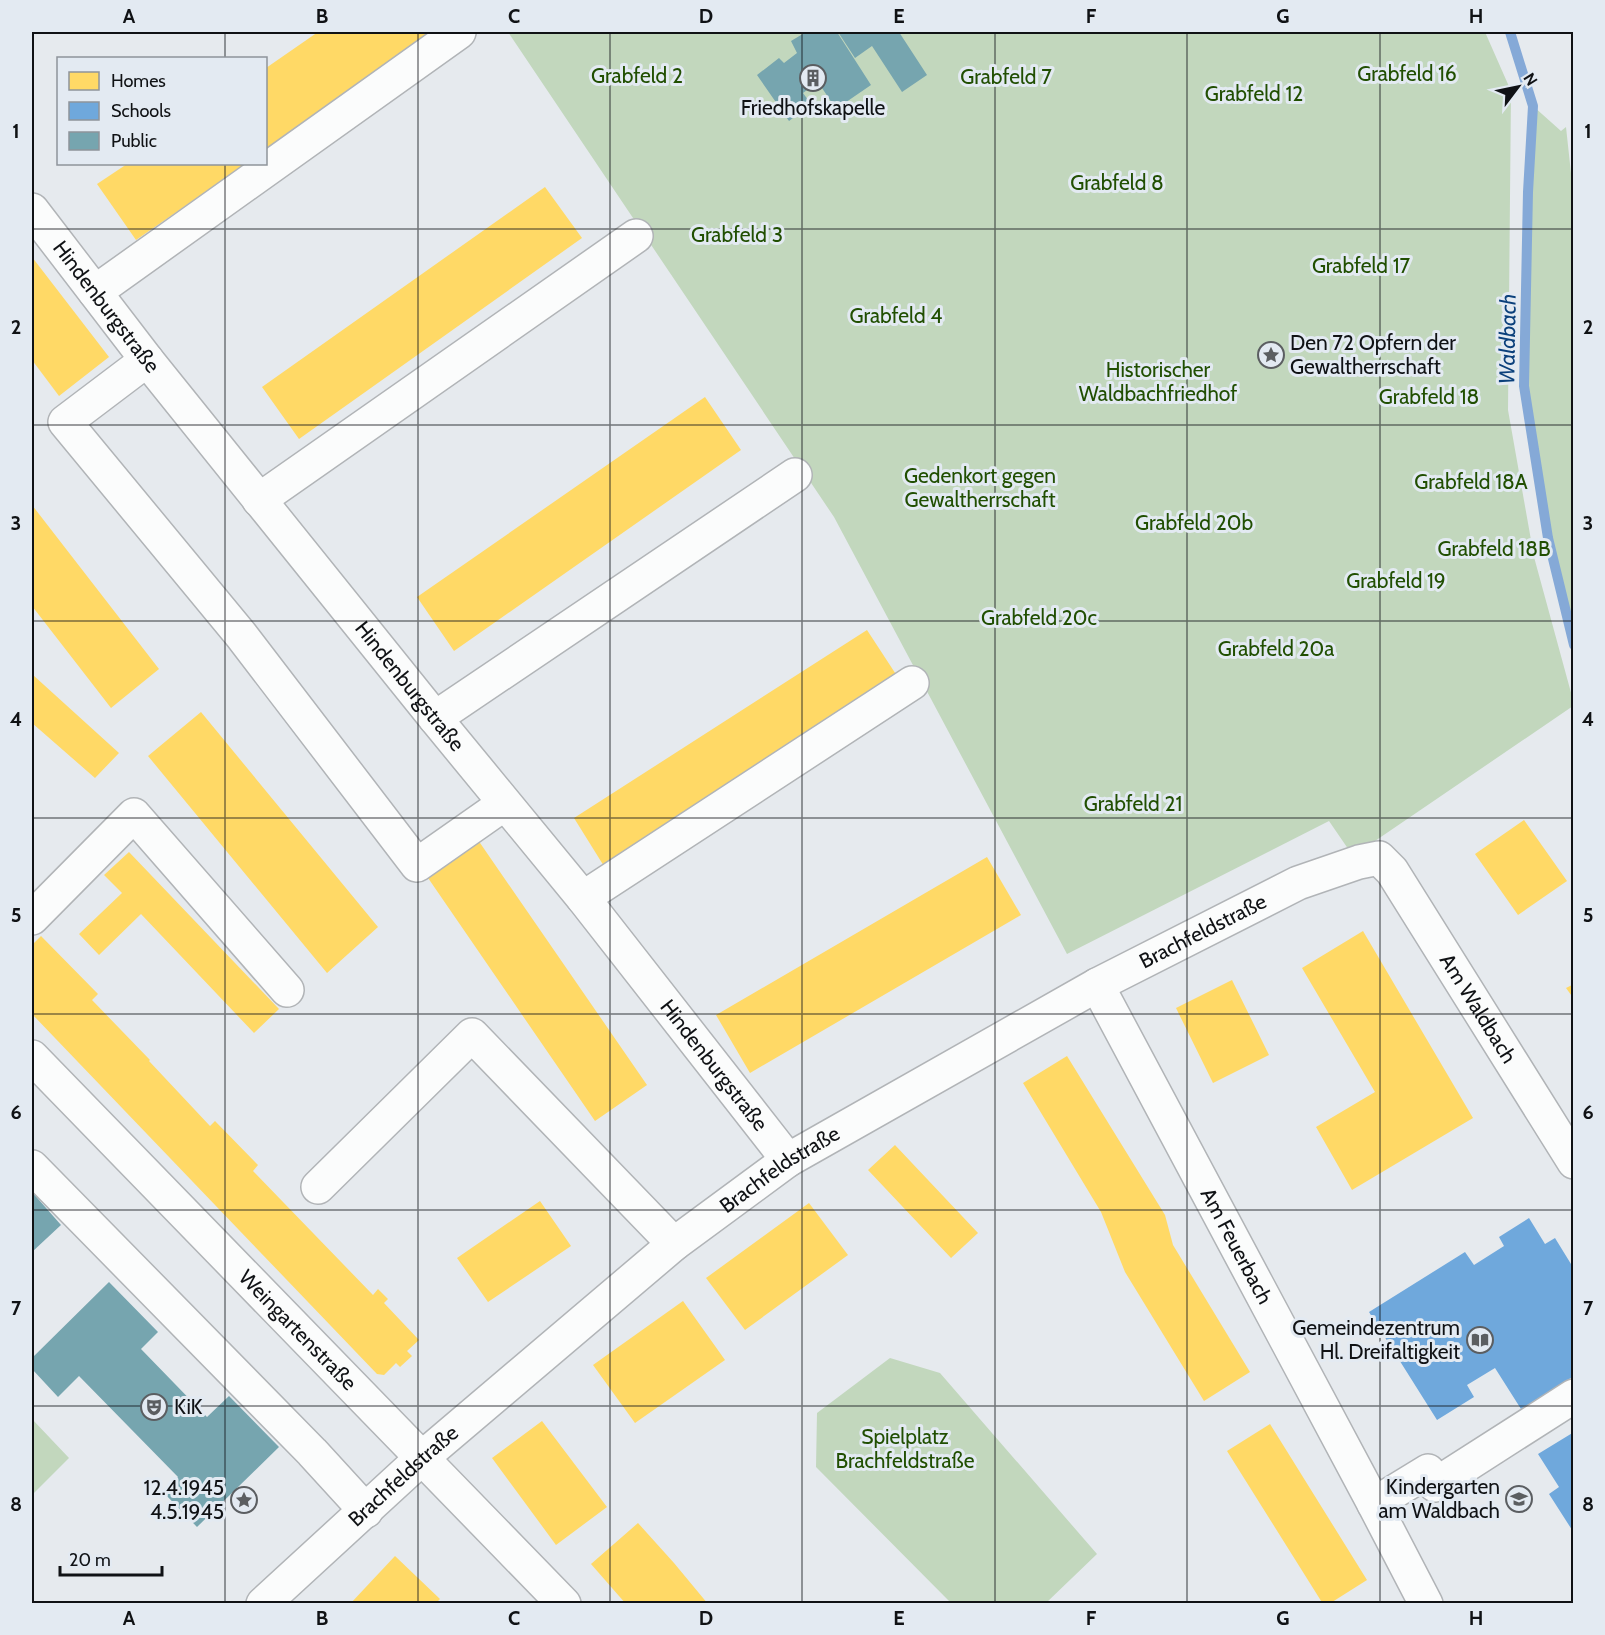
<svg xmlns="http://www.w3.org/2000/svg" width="1605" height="1635" viewBox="0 0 1605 1635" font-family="Cabin,sans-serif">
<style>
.green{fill:#c2d7bd}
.homes{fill:#ffd966}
.schools{fill:#6fa8dc}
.public{fill:#76a5af}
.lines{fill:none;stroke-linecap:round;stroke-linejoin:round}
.stream{stroke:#85a9d7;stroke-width:10}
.minor-casing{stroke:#b1b4b7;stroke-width:36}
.minor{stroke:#fbfcfc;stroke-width:33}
.grid{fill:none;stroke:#101215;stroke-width:1.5;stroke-opacity:0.55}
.labels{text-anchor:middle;stroke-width:6;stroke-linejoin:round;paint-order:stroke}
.park-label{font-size:21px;fill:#214f02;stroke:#e3eaf2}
.poi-label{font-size:21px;fill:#101215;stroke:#e3eaf2;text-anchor:end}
.street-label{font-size:21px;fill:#101215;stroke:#e3eaf2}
.water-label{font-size:22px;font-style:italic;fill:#0b407b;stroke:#e3eaf2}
.neatline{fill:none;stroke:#101215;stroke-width:2}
.grid-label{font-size:20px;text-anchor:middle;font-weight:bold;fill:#101215}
</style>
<rect width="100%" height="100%" fill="#e6eaee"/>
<path class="green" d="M508 32H1485L1511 91 1508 410 1534 557 1573 700V706L1353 856 1329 821 1067 954 834 517Z
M1533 106 1561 131 1566 127 1574 201 1573 645 1548 538 1524 386 1528 192Z
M890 1358 940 1373 1097 1554 1046 1603H951L816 1467 817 1413Z
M32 1419 69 1458 32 1495Z"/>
<path class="homes" d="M318 32H436L266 150V68Z
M127 164H246L136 240 97 184Z
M545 187 582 238 299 439 262 387Z
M32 257 109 357 59 396 32 360Z
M705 397 741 450 454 651 417 597Z
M32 505 159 669 111 708 32 606Z
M867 630 901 682 607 871 574 818Z
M33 675 119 753 95 778 32 723Z
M201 712 378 927 327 973 148 756Z
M1524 820 1567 881 1518 915 1475 854Z
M478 840 647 1085 595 1121 426 875Z
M129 852 279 1009 254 1033 141 914 99 955 79 934 122 893 104 875Z
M987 857 1021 915 750 1073 716 1015Z
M1363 931 1473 1118 1352 1190 1316 1127 1375 1092 1302 968Z
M41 936 98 994 92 1000 150 1060 149 1061 210 1126 215 1121 258 1165 253 1171 373 1295 378 1289 388 1299 384 1303 419 1340 407 1351 412 1356 400 1367 396 1363 384 1375 377 1374 32 1014V945Z
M1232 980 1269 1055 1213 1083 1176 1008Z
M1574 984V999L1566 988Z
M1067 1056 1165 1215 1173 1245 1250 1372 1204 1401 1125 1272 1101 1212 1023 1083Z
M895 1145 978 1233 951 1258 868 1170Z
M540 1201 571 1246 488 1302 457 1258Z
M809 1203 848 1255 745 1330 706 1278Z
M683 1301 725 1360 635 1423 593 1365Z
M542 1421 607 1507 556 1545 492 1458Z
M1270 1424 1367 1580 1329 1604H1323L1227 1451Z
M638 1523 674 1563 708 1604H626L591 1564Z
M395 1556 440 1599 435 1604H350Z"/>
<path class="schools" d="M1529 1218 1545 1244 1555 1238 1571 1264 1574 1262V1376L1521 1409 1495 1368 1467 1385 1474 1397 1437 1420 1369 1312 1465 1252 1474 1265 1504 1246 1499 1237Z
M1574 1432V1533L1549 1494 1559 1487 1538 1454Z"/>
<path class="public" d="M806 32H837L871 85 836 109 818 82 803 93 811 104 789 121 757 75 779 58 784 63 797 53 791 41Z
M838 32H899L927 75 902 92 872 46 855 58Z
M32 1192 61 1225 32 1252Z
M109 1282 158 1332 141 1349 207 1417 229 1396 279 1447 197 1527 163 1492 178 1477 79 1376 58 1397 32 1369V1358Z"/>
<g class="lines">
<path class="stream" d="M1510 32 1533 106 1528 192 1524 386 1548 538 1574 645"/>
<defs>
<g id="minor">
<path id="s1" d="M32 210 147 360 435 718 583 898 788 1160"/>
<path d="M95 292 459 32"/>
<path d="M147 360 65 422 241 635 417 865 504 804"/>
<path d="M259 500 636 236"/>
<path d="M435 718 795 475"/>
<path d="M583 898 912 683"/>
<path d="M32 918 134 815 287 990"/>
<path id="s2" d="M1097 985 1374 1504 1426 1604"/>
<path id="s3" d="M32 1057 564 1604"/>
<path d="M32 1167 312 1452 366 1511"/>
<path d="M318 1187 472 1035 674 1244"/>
<path d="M1374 1504 1428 1471 1435 1485 1574 1396"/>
<path id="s4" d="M263 1604 423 1457 674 1244 788 1160 1097 985 1298 883 1359 862 1379 858 1392 871 1574 1162"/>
</g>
</defs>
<use href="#minor" class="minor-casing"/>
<use href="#minor" class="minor"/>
</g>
<path class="grid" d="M225 32V58M418 32V1604M610 32V1604M802 32V1604M995 32V1604M1187 32V1604M1380 32V1604M225 164V1604M32 229H1574M32 425H1574M32 621H1574M32 818H1574M32 1014H1574M32 1210H1574M32 1406H1574"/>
<defs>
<symbol id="building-ring" viewBox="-11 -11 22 22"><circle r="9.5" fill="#e3eaf2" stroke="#5b5e61" stroke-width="1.5"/><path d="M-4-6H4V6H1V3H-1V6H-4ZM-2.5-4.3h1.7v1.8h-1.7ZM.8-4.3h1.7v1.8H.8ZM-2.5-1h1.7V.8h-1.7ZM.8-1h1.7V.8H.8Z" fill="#5b5e61"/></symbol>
<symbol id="sight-ring" viewBox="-11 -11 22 22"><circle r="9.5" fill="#e3eaf2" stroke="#5b5e61" stroke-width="1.5"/><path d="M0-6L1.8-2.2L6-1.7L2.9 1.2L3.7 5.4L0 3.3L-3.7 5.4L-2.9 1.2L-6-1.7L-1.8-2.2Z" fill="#5b5e61"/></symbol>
<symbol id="library-ring" viewBox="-11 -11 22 22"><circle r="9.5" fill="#e3eaf2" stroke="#5b5e61" stroke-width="1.5"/><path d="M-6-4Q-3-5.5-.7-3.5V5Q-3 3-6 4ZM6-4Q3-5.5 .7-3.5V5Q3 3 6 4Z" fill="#5b5e61"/></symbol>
<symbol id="theatre-ring" viewBox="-11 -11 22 22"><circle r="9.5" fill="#e3eaf2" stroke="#5b5e61" stroke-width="1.5"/><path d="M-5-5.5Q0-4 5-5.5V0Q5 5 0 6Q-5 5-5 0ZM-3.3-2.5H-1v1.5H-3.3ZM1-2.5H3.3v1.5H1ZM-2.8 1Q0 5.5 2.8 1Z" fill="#5b5e61"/></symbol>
<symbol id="school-ring" viewBox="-11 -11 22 22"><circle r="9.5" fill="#e3eaf2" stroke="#5b5e61" stroke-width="1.5"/><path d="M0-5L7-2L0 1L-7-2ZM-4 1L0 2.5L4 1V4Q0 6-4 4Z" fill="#5b5e61"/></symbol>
</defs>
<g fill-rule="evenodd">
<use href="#building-ring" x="798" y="63" width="30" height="30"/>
<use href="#sight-ring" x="1256" y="340" width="30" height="30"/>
<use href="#library-ring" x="1465" y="1325" width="30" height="30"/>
<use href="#theatre-ring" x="139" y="1392" width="30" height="30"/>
<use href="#school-ring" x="1504" y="1484" width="30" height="30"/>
<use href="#sight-ring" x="229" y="1485" width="30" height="30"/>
</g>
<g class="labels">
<g class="park-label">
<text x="1407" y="81">Grabfeld 16</text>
<text x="637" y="83">Grabfeld 2</text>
<text x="1006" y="84">Grabfeld 7</text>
<text x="1254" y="101">Grabfeld 12</text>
<text x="1117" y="190">Grabfeld 8</text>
<text x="737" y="242">Grabfeld 3</text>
<text x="1361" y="273">Grabfeld 17</text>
<text x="896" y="323">Grabfeld 4</text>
<text x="1158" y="377">Historischer<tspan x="1158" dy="24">Waldbachfriedhof</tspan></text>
<text x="1429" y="404">Grabfeld 18</text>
<text x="980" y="483">Gedenkort gegen<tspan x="980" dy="24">Gewaltherrschaft</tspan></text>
<text x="1471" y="489">Grabfeld 18A</text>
<text x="1194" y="530">Grabfeld 20b</text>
<text x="1494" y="556">Grabfeld 18B</text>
<text x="1396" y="588">Grabfeld 19</text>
<text x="1039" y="625">Grabfeld 20c</text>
<text x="1276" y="656">Grabfeld 20a</text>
<text x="1133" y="811">Grabfeld 21</text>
<text x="905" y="1444">Spielplatz<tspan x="905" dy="24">Brachfeldstraße</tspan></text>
</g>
<g class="poi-label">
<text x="813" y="115" text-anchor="middle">Friedhofskapelle</text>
<text x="1290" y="350" text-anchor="start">Den 72 Opfern der<tspan x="1290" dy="24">Gewaltherrschaft</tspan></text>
<text x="1460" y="1335">Gemeindezentrum<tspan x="1460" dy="24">Hl. Dreifaltigkeit</tspan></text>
<text x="174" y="1414" text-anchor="start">KiK</text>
<text x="1500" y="1494">Kindergarten<tspan x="1500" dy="24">am Waldbach</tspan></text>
<text x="224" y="1495">12.4.1945<tspan x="224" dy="24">4.5.1945</tspan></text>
</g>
<g class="street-label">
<text dy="7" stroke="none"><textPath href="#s1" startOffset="122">Hindenburgstraße</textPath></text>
<text dy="7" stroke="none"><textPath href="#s1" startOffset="608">Hindenburgstraße</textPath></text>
<text dy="7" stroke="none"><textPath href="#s4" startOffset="1162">Brachfeldstraße</textPath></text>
<text dy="7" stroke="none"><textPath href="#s4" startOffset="1534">Am Waldbach</textPath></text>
<text dy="7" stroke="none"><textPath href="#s1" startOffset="1094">Hindenburgstraße</textPath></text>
<text dy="7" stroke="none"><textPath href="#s4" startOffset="676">Brachfeldstraße</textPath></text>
<text dy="7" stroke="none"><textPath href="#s2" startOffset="296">Am Feuerbach</textPath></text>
<text dy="7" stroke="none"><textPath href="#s3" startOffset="381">Weingartenstraße</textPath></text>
<text dy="7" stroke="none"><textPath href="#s4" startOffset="190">Brachfeldstraße</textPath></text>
</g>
<g class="water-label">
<text transform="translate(1507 339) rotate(-89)" y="8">Waldbach</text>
</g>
</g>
<rect width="1605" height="1635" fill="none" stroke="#e3eaf2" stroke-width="66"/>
<rect x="57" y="57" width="210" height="108" fill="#e3eaf2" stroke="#8f949a" stroke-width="1.5"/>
<rect x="69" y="72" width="30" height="18" fill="#ffd966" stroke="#8f949a" stroke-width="1.5"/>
<text x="111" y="87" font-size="18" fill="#101215">Homes</text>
<rect x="69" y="102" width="30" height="18" fill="#6fa8dc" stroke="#8f949a" stroke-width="1.5"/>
<text x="111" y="117" font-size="18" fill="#101215">Schools</text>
<rect x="69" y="132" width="30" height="18" fill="#76a5af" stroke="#8f949a" stroke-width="1.5"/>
<text x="111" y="147" font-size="18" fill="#101215">Public</text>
<g transform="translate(1518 87) rotate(58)" stroke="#e3eaf2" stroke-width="4.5" paint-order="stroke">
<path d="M0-4.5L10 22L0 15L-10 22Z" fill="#101215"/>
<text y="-9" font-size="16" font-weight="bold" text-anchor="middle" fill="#101215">N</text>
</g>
<path d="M60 1566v9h102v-9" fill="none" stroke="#101215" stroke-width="3"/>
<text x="69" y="1566" font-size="18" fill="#101215" stroke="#e3eaf2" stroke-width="4.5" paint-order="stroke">20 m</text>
<rect x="33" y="33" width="1539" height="1569" class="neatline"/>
<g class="grid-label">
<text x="129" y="23">A</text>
<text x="322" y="23">B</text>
<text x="514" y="23">C</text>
<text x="706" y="23">D</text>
<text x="899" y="23">E</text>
<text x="1091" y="23">F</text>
<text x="1283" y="23">G</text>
<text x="1476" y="23">H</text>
<text x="16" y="138">1</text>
<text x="1588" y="138">1</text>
<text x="16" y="334">2</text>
<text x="1588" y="334">2</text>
<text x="16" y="530">3</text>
<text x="1588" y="530">3</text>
<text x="16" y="726">4</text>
<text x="1588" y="726">4</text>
<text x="16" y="922">5</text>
<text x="1588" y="922">5</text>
<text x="16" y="1119">6</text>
<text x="1588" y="1119">6</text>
<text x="16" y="1315">7</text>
<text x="1588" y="1315">7</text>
<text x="16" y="1511">8</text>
<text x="1588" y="1511">8</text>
<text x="129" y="1625">A</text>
<text x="322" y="1625">B</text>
<text x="514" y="1625">C</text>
<text x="706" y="1625">D</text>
<text x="899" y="1625">E</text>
<text x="1091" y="1625">F</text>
<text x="1283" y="1625">G</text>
<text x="1476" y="1625">H</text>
</g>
</svg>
